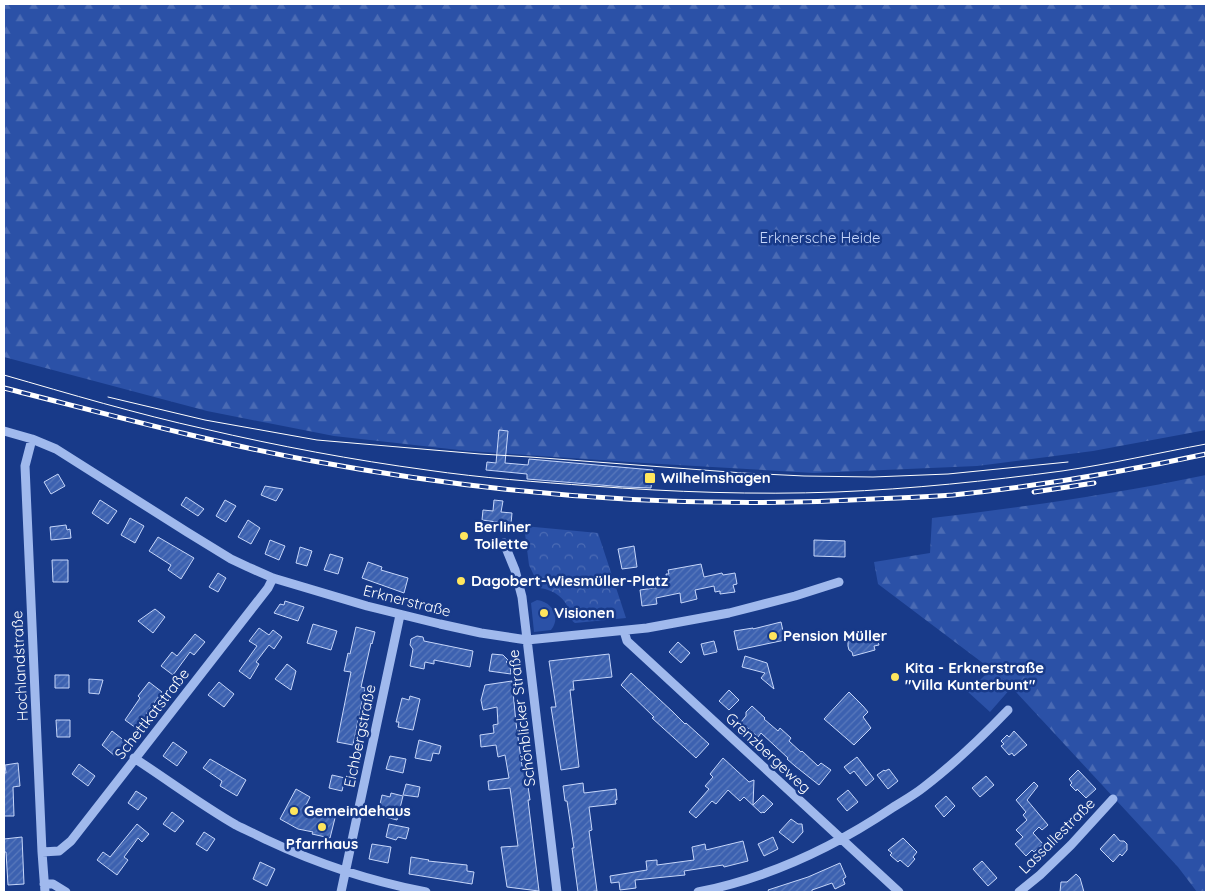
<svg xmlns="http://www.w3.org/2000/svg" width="1210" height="896" viewBox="0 0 1210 896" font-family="Quicksand,sans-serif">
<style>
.green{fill:#2b51a7}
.forest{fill:url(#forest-firs)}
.park{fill:url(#park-crowns)}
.building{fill:url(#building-hatch);stroke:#c6d6fa}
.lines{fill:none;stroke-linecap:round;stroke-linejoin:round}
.minor{stroke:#a0b9ed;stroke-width:9}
.tram{stroke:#fff;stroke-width:1}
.rail-casing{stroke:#fff;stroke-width:5}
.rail{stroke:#183a89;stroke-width:3;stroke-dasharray:9;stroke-linecap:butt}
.poi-dot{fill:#ffe65d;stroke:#183a89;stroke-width:2}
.labels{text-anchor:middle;stroke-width:5;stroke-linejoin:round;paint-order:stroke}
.park-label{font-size:15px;fill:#c6d6fa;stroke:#183a89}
.poi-label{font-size:15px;font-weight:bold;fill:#fff;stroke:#183a89;text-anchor:start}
.street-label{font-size:15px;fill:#fff;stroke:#183a89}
</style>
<defs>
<pattern id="forest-firs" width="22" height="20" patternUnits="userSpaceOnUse" patternTransform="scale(1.25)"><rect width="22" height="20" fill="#2b51a7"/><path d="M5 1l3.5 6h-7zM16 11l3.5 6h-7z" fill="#4b6bb4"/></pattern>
<pattern id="park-crowns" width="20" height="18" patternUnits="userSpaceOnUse" patternTransform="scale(1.25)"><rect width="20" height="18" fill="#2b51a7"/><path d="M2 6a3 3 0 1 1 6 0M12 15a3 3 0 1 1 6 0" fill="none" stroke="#4b6bb4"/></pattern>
<pattern id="building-hatch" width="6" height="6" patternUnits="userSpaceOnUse" patternTransform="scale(1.25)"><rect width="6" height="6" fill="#3c61b0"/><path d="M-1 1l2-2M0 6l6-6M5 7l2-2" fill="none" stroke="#5979bc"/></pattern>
</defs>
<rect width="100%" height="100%" fill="#183a89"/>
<path class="green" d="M537 600C553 602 561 618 551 630L534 632 531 603Z
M991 669 1004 679 1012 687 990 712 968 692Z"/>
<path class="forest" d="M4 4H1206V430L1093 451 977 466 814 473 644 463 468 451 334 436 207 411 4 357Z
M1206 475V892H1197L1178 867 1004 679 878 584 874 562 930 553 932 518C1024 507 1115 494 1206 475Z"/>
<path class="park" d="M524 526 598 533 626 618 575 623C571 620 571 618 570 613 566 598 554 590 540 588L529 565Z"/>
<path class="building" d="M499 430 508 431 505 463 528 465 529 459 653 470 651 488 625 487 527 479V474L486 470 487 462 496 463Z
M58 474 65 486 51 494 44 482Z
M265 486 283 489 276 501 261 495Z
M186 497 204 509 198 516 181 505Z
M100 500 117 511 108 524 92 513Z
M225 500 236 506 226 522 216 516Z
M494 500 503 501 501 512 512 513 511 524 482 520 483 510 493 511Z
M130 518 144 526 135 543 121 535Z
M248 520 260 528 251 544 238 537Z
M66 525 67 530 70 529 71 538 51 540 50 527Z
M158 537 194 558 181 579 168 570 171 565 149 551Z
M270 540 285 546 279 560 265 554Z
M814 540 845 541V557L814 556Z
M634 546 637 567 622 569 618 549Z
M300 547 312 551 307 566 296 563Z
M330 554 343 558 338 574 324 570Z
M52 560H68V582H53Z
M368 562 382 567 381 570 408 578 404 593 362 578Z
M701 564 704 577 722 573 723 575 735 573 737 584 733 585 735 592 720 594V591L715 592 714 586 695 590 697 599 681 603 680 593 656 598 657 604 642 606 640 590 668 586 666 574H669L668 570Z
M218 573 226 578 218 592 209 587Z
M285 601 304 607 298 621 274 613 280 604 284 605Z
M155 609 165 617 153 633 138 621Z
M781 622 785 640 738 650 734 631 753 628V629Z
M313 624 337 631 331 650 307 643Z
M356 627 375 632 372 644 371 643 361 687 365 688 353 745 337 742 351 672 344 671 348 653 350 654Z
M259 628 269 635 273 630 282 637 274 649 269 645 256 662 259 664 250 679 239 671 257 646 249 641Z
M869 629 871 636 876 635 879 645 874 646 875 650 853 656 852 652 849 650 848 646V635Z
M195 634 205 642 194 655 190 652 173 675 161 666 172 652 177 656Z
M417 636 423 637 424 641 473 651 470 667 434 660V664L425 662 424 669 410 666 413 649 410 645 411 639Z
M714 641 717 652 704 655 701 644Z
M678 642 690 653 681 663 669 652Z
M492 654 503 655 508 660 506 662 510 666 511 674 489 671Z
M609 654 612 677 573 681 574 690H570L579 767 561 770 551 707H556L549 661Z
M745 656 767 663 774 689 761 678 765 673 742 667Z
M287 664 296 671 291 690 275 679Z
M631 673 673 712 685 724 686 723 709 744 696 758 652 718 654 717 621 685Z
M55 675H69V688H55Z
M89 679 103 680 99 694 89 693Z
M512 681 516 723 522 766H525L530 800H528L539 891 507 887 501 847 518 846 510 788 489 790 488 781 509 778 505 755 498 757 496 745 481 747 480 735 494 733 493 725 498 724 497 707 483 710 481 700 485 685Z
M149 682 162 692 136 728 125 720 140 698 138 696Z
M219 682 234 694 224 707 208 695Z
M729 690 739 700 729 710 719 701Z
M849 692 863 706 868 712 863 717 871 728 854 745 824 719Z
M410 696 420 699 413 730 398 727 399 722H396L402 698 409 700Z
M752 706 765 718 764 719 778 731 780 728 791 738 789 741 801 752 802 751 818 766 821 763 831 770 819 785 795 766 787 759 788 758 761 733 758 737 741 722 746 716V712Z
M56 720H70V737H57Z
M112 731 126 742 115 756 102 745Z
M1014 731 1027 745 1014 756 1012 753 1009 755 1001 746 1004 744 1001 741 1007 735 1009 737Z
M419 740 441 746 439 754 433 753 431 761 415 758Z
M173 742 187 752 177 766 163 756Z
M390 756 406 759 403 773 386 769Z
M857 757 874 779 866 786 854 771 850 774 844 767Z
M723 758 749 782 754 780 753 805 763 795 773 804 764 813 763 812 761 813 744 797 740 801 728 790 716 804 712 801 696 818 689 812 709 789 705 786 713 777 710 774Z
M210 759 246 780 237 796 220 786 222 781 203 768Z
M18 763 20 786 13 787 14 816H4V773H6L5 765Z
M79 764 95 776 88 786 72 774Z
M889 769 898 781 888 789 877 775 884 770 885 771Z
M1078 770 1096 789 1086 798 1077 789 1076 791 1070 785 1072 783 1069 779Z
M332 775 345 778 342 791 329 788Z
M986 776 994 785 980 797 972 788Z
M1034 782 1038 786 1027 800 1048 825 1042 830 1039 827 1033 833 1043 844 1034 852 1032 850 1026 856 1015 844 1023 837 1016 830 1027 820 1023 815 1026 812 1016 800Z
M583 783 584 793 616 789 617 800H615L616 804 589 807 592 830 589 831 597 891 588 892H578L572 848H574L567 801H565L563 786Z
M406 784 420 787 418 797 403 795Z
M296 789 310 797 305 807 336 814 330 838 312 834 313 832 298 829 280 819Z
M848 790 858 802 847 811 837 799Z
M136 791 147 798 138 810 128 803Z
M391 793 403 796 397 820 382 816 383 810 379 809 382 795 390 797Z
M946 796 955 806 944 817 935 806Z
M172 812 184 821 175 832 163 824Z
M791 819 798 824H802L803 832 793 843 779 832Z
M137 824 149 834 142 842 138 838 133 845 124 857 128 860 117 875 97 860 103 852 110 857Z
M389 824 409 828 406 839 398 837 396 840 386 837Z
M204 832 215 839 207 851 196 844Z
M1114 834 1120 841H1124L1127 844V850L1122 856 1120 854 1113 862 1100 849Z
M22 837 24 884 8 885 6 852H4V839Z
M773 837 778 849 764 856 758 844Z
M903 838 917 852 913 857 915 859 908 867 900 860 898 862 890 855 892 853 888 850Z
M743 841 748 861 724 867 723 865 684 871 685 875 635 880 636 888 620 890 619 882 611 883 610 876 647 870 646 861 657 860V865L694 860 692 847 705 844 706 850Z
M372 844 391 847 388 863 369 859Z
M411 857 429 860 428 861 467 865V871L474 872 472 884 409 874Z
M982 861 997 878 988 886 973 869Z
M260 862 275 869 267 886 253 879Z
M840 863 846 877 843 879 845 884 835 889 832 883 812 890V892H769L768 890 808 877Z
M1076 874 1080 878 1084 892H1060L1061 882H1067Z"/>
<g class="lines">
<path class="minor" d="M4 431 32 439 56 449 187 532 231 559 248 567 273 578 367 606 440 624 481 633 527 640 647 628 729 613 795 596 839 582
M32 439 25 466 42 852 45 892
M504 543 515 570 522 597 557 892
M624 631 627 641 899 892
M134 758C168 780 201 805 236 825 246 830 257 835 267 840 318 864 370 881 426 892
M42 852 59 851 71 841 268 588 273 578
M44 884H53L66 892
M341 892 400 615
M698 892C768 878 834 847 892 808 903 801 914 795 924 787 954 764 982 737 1008 710
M1019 892 1040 875 1071 845 1113 799"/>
<path class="tram" d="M4 375C70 394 137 414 205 429 278 446 353 460 427 470 482 478 537 482 592 486 673 492 755 495 836 492 912 489 987 481 1062 471 1110 464 1158 453 1206 444
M108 397 205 420 317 440 480 454 530 457 743 473 804 476 873 477 948 474 1068 462"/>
<defs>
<path id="rail" d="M4 388C107 414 209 442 313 461 497 495 686 510 873 499 900 498 926 497 953 495 1038 486 1123 472 1206 454
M1034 492 1094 483"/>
</defs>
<use href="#rail" class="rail-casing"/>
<use href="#rail" class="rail"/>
</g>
<g class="poi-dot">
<rect x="644" y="472" width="12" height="12" rx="2.5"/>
<circle cx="464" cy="536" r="5"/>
<circle cx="461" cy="581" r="5"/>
<circle cx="544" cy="613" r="5"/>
<circle cx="773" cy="636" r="5"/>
<circle cx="895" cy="677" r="5"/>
<circle cx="294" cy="811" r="5"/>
<circle cx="322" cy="827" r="5"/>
</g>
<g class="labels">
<g class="park-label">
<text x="820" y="243">Erknersche Heide</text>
</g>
<g class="poi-label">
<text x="661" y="483">Wilhelmshagen</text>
<text x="474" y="532">Berliner<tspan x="474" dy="17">Toilette</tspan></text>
<text x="471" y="586">Dagobert-Wiesmüller-Platz</text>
<text x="554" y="618">Visionen</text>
<text x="783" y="641">Pension Müller</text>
<text x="905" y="673">Kita - Erknerstraße<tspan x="905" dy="17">"Villa Kunterbunt"</tspan></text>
<text x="304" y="816">Gemeindehaus</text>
<text x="322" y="849" text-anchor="middle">Pfarrhaus</text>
</g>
<g class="street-label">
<text transform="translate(407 601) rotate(14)" y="5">Erknerstraße</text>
<text transform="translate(20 666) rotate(-93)" y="5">Hochlandstraße</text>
<text transform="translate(152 714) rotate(-52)" y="5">Schettkatstraße</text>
<text transform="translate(522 718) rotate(-97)" y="5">Schönblicker Straße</text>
<text transform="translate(360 736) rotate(-78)" y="5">Eichbergstraße</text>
<text transform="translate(768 753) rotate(43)" y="5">Grenzbergeweg</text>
<text transform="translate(1057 836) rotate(-45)" y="5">Lassallestraße</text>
</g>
</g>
<rect width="1210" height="896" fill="none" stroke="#ffffff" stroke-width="10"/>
</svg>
